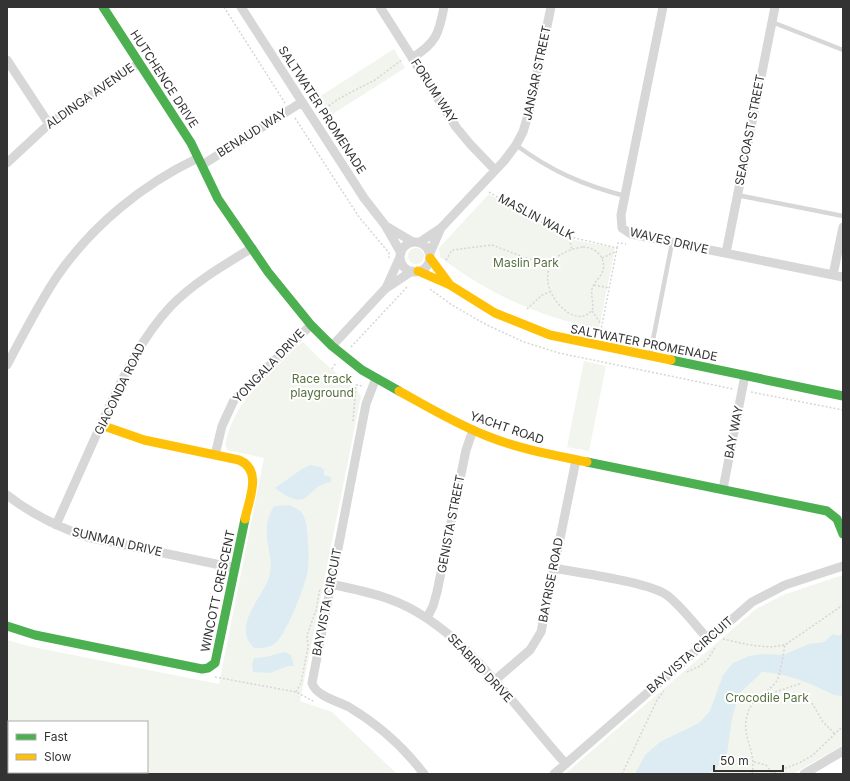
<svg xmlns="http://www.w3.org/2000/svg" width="850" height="781" viewBox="0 0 850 781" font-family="Inter,sans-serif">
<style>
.green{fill:#f1f5ed;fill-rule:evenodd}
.water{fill:#ddebf3}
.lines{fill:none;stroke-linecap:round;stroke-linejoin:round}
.path{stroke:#d6d6d6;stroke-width:1.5;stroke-dasharray:2 2;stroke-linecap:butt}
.lane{stroke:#d7d7d7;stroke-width:4.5}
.street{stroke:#d7d7d7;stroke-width:9}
.fast{stroke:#4caf50;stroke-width:9}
.slow{stroke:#ffc107;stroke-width:9}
.labels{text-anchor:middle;stroke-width:4;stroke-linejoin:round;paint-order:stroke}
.street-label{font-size:12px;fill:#333;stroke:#fff}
.park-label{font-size:12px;fill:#56703f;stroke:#fff}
</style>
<rect width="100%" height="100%" fill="#fff"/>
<path class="green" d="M394 49 405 68 331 115 319 97Z
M489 194 528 218 574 240 615 248 599 329C538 316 490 295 440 257L439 248Z
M408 256a8 8 0 1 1 16 0a8 8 0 1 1-16 0Z
M303 342 321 360 357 390 361 396 300 701 332 712 397 774H7V640L28 646 219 684 264 458 228 450 225 445C233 407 253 390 280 363 287 357 295 347 303 342ZM9 722H147V772H9Z
M584 361 606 366 589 451 567 447Z
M843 575V745L793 774H565L756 609 783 595Z"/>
<path class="water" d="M310 465 321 467 324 470V475L331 477V482C305 485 311 516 275 488L302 469Z
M289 505C293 507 299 509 302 513 309 523 309 558 308 570 305 586 286 637 273 645 267 648 261 648 255 648 231 630 260 600 268 580 278 555 256 537 274 506Z
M843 631V696C833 696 826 691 817 687 800 679 781 673 762 672L739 694 732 718 727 754 715 770 705 774H635L645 755 660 742 699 723 710 711 723 675 733 663 749 656 764 654 783 655 809 644 824 642 833 634 840 636Z
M286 652 291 655 294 666H288L270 673 253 672 252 665 254 658C267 658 274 654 286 652Z"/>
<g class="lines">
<path class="path" d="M224 7 285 103
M319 113 338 99 375 80 403 59
M295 118 359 217 389 253V258
M489 192 528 216 575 238 617 248 601 330
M568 235 572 249
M583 247C596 247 608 259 602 273 599 279 594 282 592 289 591 295 593 302 593 308 574 343 507 259 583 247Z
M617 248 618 243 626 244
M602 258 617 251
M446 260 452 250 492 245 550 267
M594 285 609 288
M430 289 452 305 487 325 524 342 559 353 733 389
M527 309 542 295 550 292
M592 311 601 324
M351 347 408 286
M332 369 336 363
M751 392 843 410
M353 421 356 385 364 386
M723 639 750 645 770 647 785 645 843 605
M687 672 700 666 708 659 716 646
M215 677 296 692 315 702
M296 692 301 683 308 647 307 635 316 610 320 588
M760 697 802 683
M812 703 823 722 835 734
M754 762 766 765 773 774
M622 774 657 700 664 691
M752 774C757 751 741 737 747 716 751 698 766 695 776 682 781 675 783 654 785 645
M770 774 799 763 813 755 843 726"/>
<path class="lane" d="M772 22 843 50
M516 145C551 171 583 185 625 196
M737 195 843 216
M650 355 672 243"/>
<path class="street" d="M241 7 364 198 385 225 401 253
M380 7 456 127 470 144 495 170
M663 7 621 215 622 228 631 234 843 277
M412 58C436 43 439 34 444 7
M7 60 49 124
M7 163 49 124 139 63
M202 165 302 102
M386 226 413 242
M420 242 441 228 504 161 516 145 523 132 530 108 551 7
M400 257a15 15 0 1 1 30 0a15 15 0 1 1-30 0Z
M430 253 441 228
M726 253 775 7
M833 275 843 227
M386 288 400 257
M332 346 385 289 412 271
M7 365C23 335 39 303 58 275 93 225 143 184 198 158
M376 378 366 404 312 683C316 696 337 701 349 707 379 725 403 746 424 774
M215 455 222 426 234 400 311 325
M723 489 745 375
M7 495C31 514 58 527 87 537L235 568
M56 525C72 490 87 455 103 420 122 379 140 339 171 306 193 283 224 265 252 248
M554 568C579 573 650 582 668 596 683 608 695 625 708 639
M330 584C350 588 370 592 389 599 461 624 516 709 566 764
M427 618 433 606 437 592 466 450 473 430
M494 681 530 650 541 632 576 460
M554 774 752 602 785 585 843 566
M804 774 843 751"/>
<path class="fast" d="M103 7 191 143 218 199 268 272 311 325 332 346 362 370 399 391
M671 360 843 396
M587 462 827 511 837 519 843 534
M7 626 35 635 202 669 208 668 215 663 245 519"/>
<path class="slow" d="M430 258 450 285
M418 271 450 285 495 313 550 335 671 360
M399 391C428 407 456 424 487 436 519 449 554 455 587 462
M101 425 144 440 239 460C263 470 249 499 245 519"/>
</g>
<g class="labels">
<g class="street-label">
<text transform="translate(537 73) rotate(-78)" y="4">JANSAR STREET</text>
<text transform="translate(164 79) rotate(57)" y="4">HUTCHENCE DRIVE</text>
<text transform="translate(434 91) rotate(57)" y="4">FORUM WAY</text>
<text transform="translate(90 96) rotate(-35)" y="4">ALDINGA AVENUE</text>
<text transform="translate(322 110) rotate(57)" y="4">SALTWATER PROMENADE</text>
<text transform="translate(750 130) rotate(-79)" y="4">SEACOAST STREET</text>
<text transform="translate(252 133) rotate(-32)" y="4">BENAUD WAY</text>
<text transform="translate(536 217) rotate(28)" y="4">MASLIN WALK</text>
<text transform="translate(669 241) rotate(13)" y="4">WAVES DRIVE</text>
<text transform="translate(644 343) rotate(11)" y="4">SALTWATER PROMENADE</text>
<text transform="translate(269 366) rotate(-46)" y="4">YONGALA DRIVE</text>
<text transform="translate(120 389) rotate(-64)" y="4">GIACONDA ROAD</text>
<text transform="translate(507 428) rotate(19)" y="4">YACHT ROAD</text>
<text transform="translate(734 432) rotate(-79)" y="4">BAY WAY</text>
<text transform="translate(451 524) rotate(-79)" y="4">GENISTA STREET</text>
<text transform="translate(117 542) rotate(13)" y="4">SUNMAN DRIVE</text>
<text transform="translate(551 580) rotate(-79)" y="4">BAYRISE ROAD</text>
<text transform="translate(218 591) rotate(-78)" y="4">WINCOTT CRESCENT</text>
<text transform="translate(327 602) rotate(-79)" y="4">BAYVISTA CIRCUIT</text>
<text transform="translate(690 655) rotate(-41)" y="4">BAYVISTA CIRCUIT</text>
<text transform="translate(480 668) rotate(47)" y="4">SEABIRD DRIVE</text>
</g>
<g class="park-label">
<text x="526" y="267">Maslin Park</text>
<text x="322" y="383">Race track<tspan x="322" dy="14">playground</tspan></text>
<text x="767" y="702">Crocodile Park</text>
</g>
</g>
<rect width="850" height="781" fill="none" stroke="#333333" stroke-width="16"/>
<rect x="8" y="721" width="140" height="52" fill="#ffffff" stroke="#adadad"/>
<rect x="16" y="734" width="20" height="6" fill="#4caf50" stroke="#adadad"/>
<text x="44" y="741" font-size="12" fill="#333333">Fast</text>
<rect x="16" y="754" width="20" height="6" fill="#ffc107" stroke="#adadad"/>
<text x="44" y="761" font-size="12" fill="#333333">Slow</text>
<path d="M714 765v6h69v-6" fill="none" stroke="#333333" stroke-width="2"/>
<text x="720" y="765" font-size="12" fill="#333333" stroke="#ffffff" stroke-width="3" paint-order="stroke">50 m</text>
</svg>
